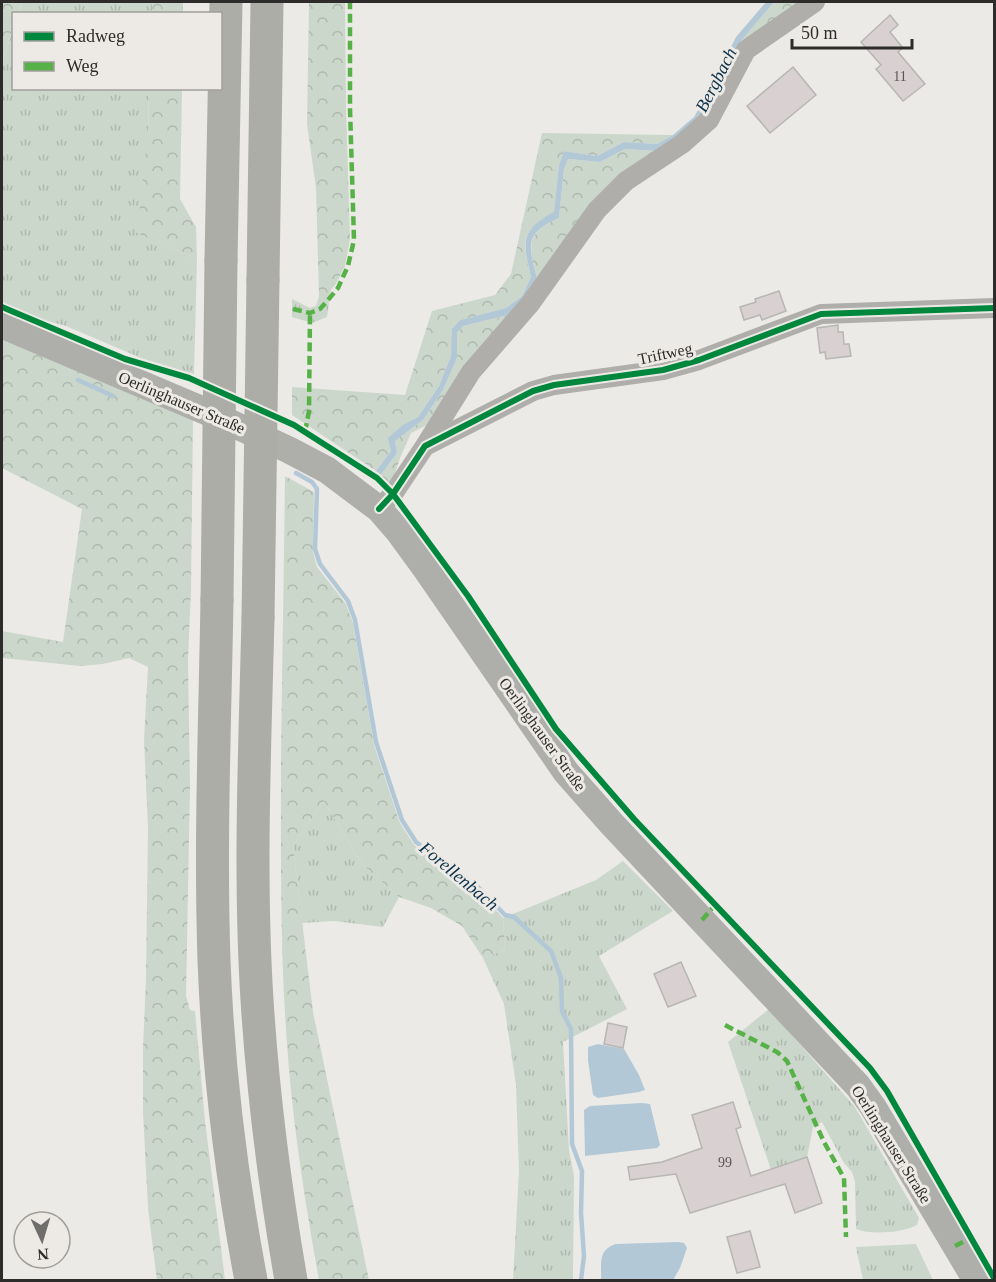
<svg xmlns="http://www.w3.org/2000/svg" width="996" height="1282" viewBox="0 0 996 1282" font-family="Georgia,serif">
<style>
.grass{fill:url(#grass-tufts)}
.forest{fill:url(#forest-crowns)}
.water{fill:#b3c8d6}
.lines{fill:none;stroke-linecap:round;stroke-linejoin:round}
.stream{stroke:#b3c8d6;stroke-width:4.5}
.building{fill:#d8d0d1;stroke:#b7b6b4;stroke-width:1.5}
.street{stroke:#afaeab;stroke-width:20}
.secondary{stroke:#aeaeaa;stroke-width:27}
.highway{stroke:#acada7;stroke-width:33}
.highway-bridge{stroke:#acada7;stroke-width:33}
.quiet{stroke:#56b246;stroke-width:4.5;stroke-dasharray:9 4.5;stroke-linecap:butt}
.cycleway-casing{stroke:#edeae6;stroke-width:10}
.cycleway{stroke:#00873e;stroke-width:6}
.labels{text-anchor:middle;stroke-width:6;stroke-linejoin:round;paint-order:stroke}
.number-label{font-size:14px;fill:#585554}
.street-label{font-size:16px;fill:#2d2c2a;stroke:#edeae6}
.water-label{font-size:18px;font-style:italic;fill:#0b324a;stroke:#edeae6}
</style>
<defs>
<pattern id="grass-tufts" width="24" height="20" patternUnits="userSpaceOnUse" patternTransform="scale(1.5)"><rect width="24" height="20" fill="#cbd7ca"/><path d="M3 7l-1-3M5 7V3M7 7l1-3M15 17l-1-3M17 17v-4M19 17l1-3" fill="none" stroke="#afb9ae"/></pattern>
<pattern id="forest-crowns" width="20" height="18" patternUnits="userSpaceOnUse" patternTransform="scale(1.5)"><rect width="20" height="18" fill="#cbd7ca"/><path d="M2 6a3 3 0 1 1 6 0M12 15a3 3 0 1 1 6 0" fill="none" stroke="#afb9ae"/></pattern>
</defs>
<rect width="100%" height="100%" fill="#eceae7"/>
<path class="grass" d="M22 2H152V13L18 14Z
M13 27 14 88 149 89 148 131 158 242 197 259 194 374 141 358 66 326 44 320 2 303V64Z
M331 289 327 317 312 323 292 317V299L310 308 316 306Z
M324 801 361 863 399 897 383 927 334 921 302 923 293 846Z
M623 861 673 911 599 956 627 1009 563 1042 569 1150 574 1176 573 1280H513L519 1171 516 1085 504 1004 483 958 505 950 503 918 596 880Z
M769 1009 855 1107 919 1218 917 1225C902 1233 871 1235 856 1229L855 1182 852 1172 844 1163 822 1122 813 1127 807 1157 771 1170 728 1042Z
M916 1244 933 1280H863L856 1247Z"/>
<path class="forest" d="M2 2H22L18 13 14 14 13 27 2 64Z
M152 2H183V13H152Z
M309 2H345L346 108 350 239 345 266 336 284 316 306 319 296 316 188 307 124Z
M774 2H801L744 46 706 113 686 137 626 175 602 196 582 220 527 300 468 371 433 422 411 433 400 458 393 480 387 483 380 476 397 453 395 441 423 420 443 390 457 358V333L463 326 508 315 527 300 537 279C529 246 524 234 559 218L564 169 568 159 600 162 625 149 656 151 677 139 699 121 717 90 740 42Z
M149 89H182L180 199 196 227 197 259 137 233 148 131Z
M542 133 673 135 657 144 624 142 597 156 564 151 559 165 554 213C518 230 523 244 531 277L522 296 506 308 460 320 453 329 451 356 439 386 418 417 404 425 389 438 391 451 376 471 292 415V387L405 395 432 311 495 295 511 274Z
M2 335 193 418 191 589 188 661 190 786 186 996 190 1010 195 1011 205 1121 225 1280H157L156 1273 148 1208 143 1112V1048L146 978 148 828 144 740 148 667 129 658 103 664 80 666 2 658V631L63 642 82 509 2 468Z
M285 476 314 492 313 552 317 567 346 604 353 623 374 745 400 823 414 845 476 890 503 918 505 950 483 958 462 926 431 908 399 897 361 863 324 801 293 846 313 1012 369 1280H319C304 1197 291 1113 286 1029 280 940 281 851 281 762 282 666 284 571 285 476Z"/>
<path class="water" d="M766 2H774L740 42 717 90 699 121 656 151 625 149 600 162 568 159 564 169 559 218C523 234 529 246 537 279L527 300 508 315 463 326 457 333V358L443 390 423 420 395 441 397 453 380 476 376 471 391 451 388 438 403 425 418 417 439 386 451 356 452 329 460 320 506 308 522 296 531 277C523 243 519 230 554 212L559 165 564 151 597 156 624 142 657 144 673 135 694 117 711 88 736 37Z
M598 1044 624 1049 639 1075 645 1090 639 1092 598 1098 593 1095 588 1060V1047Z
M642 1103 650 1104 660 1145 657 1148 585 1156 584 1110 590 1106Z
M679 1242 684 1243 687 1248 680 1268 673 1280H601C602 1264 597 1250 616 1244Z"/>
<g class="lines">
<path class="stream" d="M78 380 113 396
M296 473 312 482 317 489 315 549 320 564 348 601 355 620 376 742 402 820 416 842 478 887 505 915 514 917 551 951 561 978 562 1011 571 1029 572 1144 582 1171 581 1213 584 1256 581 1280"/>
</g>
<path class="building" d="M890 15 898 25 890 32 903 48 898 52 925 84 903 101 876 69 881 65 861 42Z
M793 67 816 95 770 133 747 106Z
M779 291 786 311 762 320 760 315 744 320 740 307 756 302 755 299Z
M838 325V332H843L844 344H849L851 356 826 359 825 352 820 353 817 328Z
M681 962 696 996 668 1007 654 974Z
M608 1023 627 1027 623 1048 604 1044Z
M733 1102 741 1127 736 1129 751 1176 807 1157 822 1203 795 1213 785 1184 690 1213 676 1174 630 1180 628 1167 662 1162 702 1148 692 1115Z
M750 1231 760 1267 737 1273 727 1237Z"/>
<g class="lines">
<path class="street" d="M425 446 471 372 530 304 597 210 626 181 682 144 709 120 746 50 815 2
M379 509 393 494 425 446 533 391 554 385 663 370 699 360 821 314 994 308"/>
<path class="secondary" d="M2 325 205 411 289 450 327 470 379 509 399 532 426 569 566 772 611 823 858 1086 873 1107 976 1280"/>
<path class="highway" d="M221 261 226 2
M263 280 267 2
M217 600C215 720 210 840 214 960 218 1067 231 1175 251 1280
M258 618C255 745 249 873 257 1000 263 1094 275 1188 291 1280"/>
<path class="highway-bridge" d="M217 600 221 261
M258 618 263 280"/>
<path class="quiet" d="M293 309 310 313 320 309 328 300 338 288 348 266 354 240 350 108V2
M305 432 309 411 310 313
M702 920 714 906
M725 1025 777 1052 787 1061 824 1142 844 1178 846 1237
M955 1246 971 1238"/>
<defs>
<path id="cycleway" d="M2 307 125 359 189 378 294 425 377 478 393 494 468 596 556 729 634 819 870 1068 887 1091 994 1278
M379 509 393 494 425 446 533 391 554 385 663 370 699 360 821 314 994 308"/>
</defs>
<use href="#cycleway" class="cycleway-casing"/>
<use href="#cycleway" class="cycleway"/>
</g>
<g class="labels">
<g class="number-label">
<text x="900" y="81">11</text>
<text x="725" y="1167">99</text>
</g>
<g class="street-label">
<text transform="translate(665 353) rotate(-12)" y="6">Triftweg</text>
<text transform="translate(182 402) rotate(23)" y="6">Oerlinghauser Straße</text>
<text transform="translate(543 734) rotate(54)" y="6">Oerlinghauser Straße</text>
<text transform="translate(892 1144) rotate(58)" y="6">Oerlinghauser Straße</text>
</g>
<g class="water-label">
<text transform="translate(716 80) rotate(-63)" y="6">Bergbach</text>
<text transform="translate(459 876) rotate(40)" y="6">Forellenbach</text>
</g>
</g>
<rect width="996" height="1282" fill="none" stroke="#2d2c2a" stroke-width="6"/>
<rect x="12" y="12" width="210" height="78" fill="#edeae6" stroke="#a09e9b" stroke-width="1.5"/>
<rect x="24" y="32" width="30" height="9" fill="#00873e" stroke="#a09e9b" stroke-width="1.5"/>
<text x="66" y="42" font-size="18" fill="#2d2c2a">Radweg</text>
<rect x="24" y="62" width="30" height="9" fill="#56b246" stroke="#a09e9b" stroke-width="1.5"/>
<text x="66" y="72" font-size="18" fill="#2d2c2a">Weg</text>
<g transform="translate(42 1240) rotate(176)"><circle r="28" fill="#edeae6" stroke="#a09e9b" stroke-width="1.5"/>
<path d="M0-4.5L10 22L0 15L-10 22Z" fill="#706e6c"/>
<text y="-9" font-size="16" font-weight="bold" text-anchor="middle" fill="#2d2c2a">N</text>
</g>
<path d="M792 39v9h120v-9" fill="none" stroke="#2d2c2a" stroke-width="3"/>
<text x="801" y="39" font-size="18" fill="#2d2c2a" stroke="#edeae6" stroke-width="4.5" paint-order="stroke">50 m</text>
</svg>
